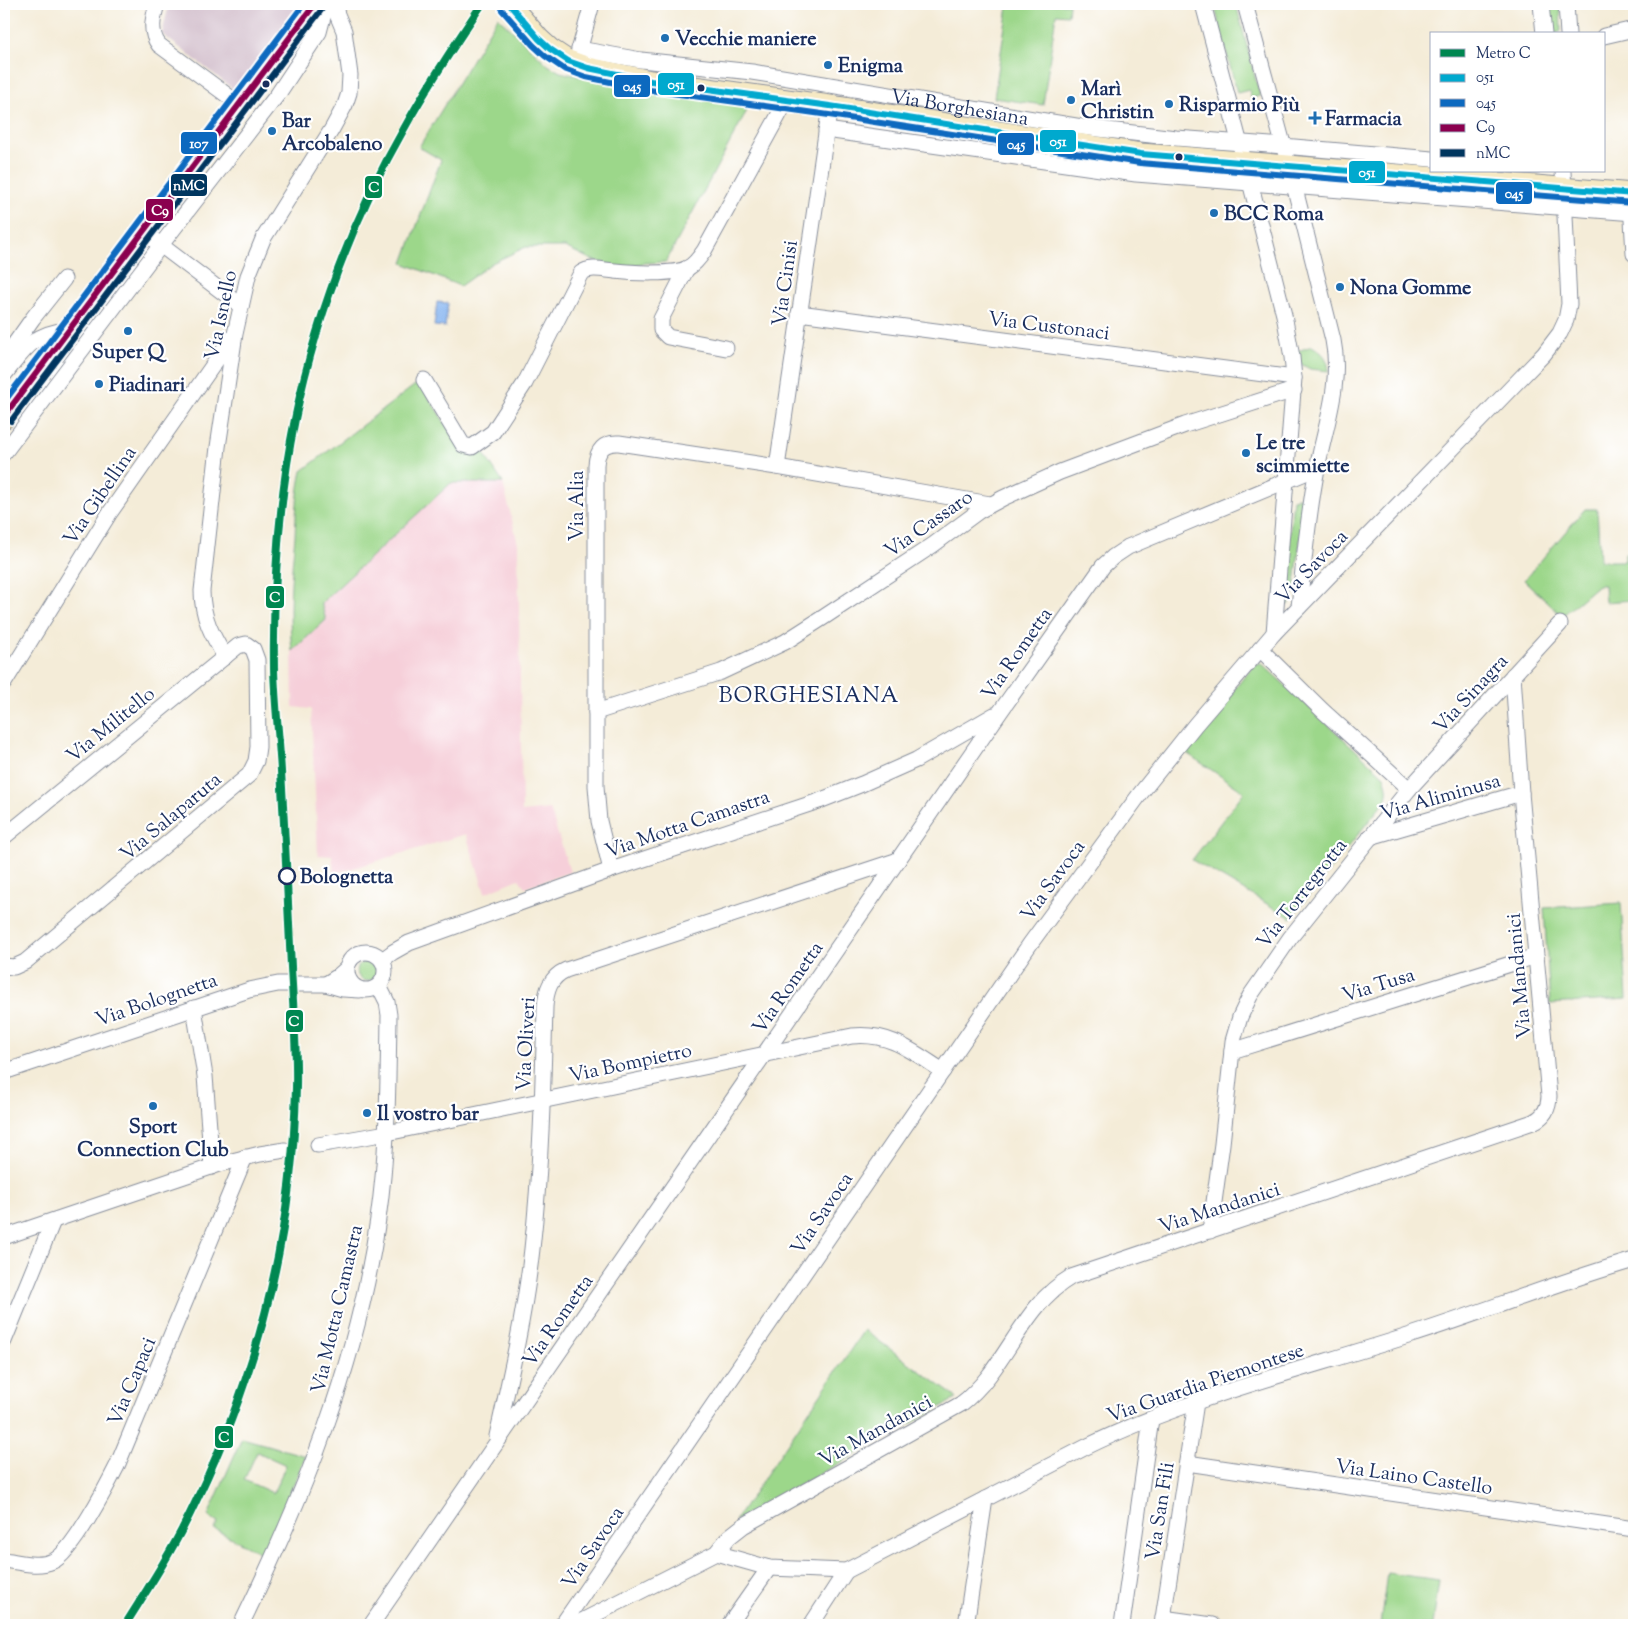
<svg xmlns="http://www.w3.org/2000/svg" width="1638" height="1629" viewBox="0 0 1638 1629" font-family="'Sorts Mill Goudy',serif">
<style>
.built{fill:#f6cfd9}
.industrial{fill:#d1bdcb}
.green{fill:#9cd78a;stroke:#5c8374;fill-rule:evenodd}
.water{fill:#85b4f0;stroke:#5072a7}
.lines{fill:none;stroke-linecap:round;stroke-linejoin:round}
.street-casing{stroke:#888e9b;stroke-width:17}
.secondary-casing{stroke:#888e9b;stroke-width:23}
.primary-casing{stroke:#888e9b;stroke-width:26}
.street{stroke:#fff;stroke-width:15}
.secondary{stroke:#f6e9c3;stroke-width:21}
.primary{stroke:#e9c769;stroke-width:24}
.bus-1-casing{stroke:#fff;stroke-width:10}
.bus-2-casing{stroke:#fff;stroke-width:10}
.bus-3-casing{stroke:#fff;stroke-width:10}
.bus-4-casing{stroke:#fff;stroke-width:10}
.bus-5-casing{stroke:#fff;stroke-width:10}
.bus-1{stroke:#00a9ce;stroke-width:6}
.bus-2{stroke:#0c69bf;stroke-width:6}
.bus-3{stroke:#8b004f;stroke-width:6}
.bus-4{stroke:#00365f;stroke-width:6}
.bus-5{stroke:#0c69bf;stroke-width:6}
.metro-1-casing{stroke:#fff;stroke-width:11}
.metro-1{stroke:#008751;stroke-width:8}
.poi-dot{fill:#1f6fb2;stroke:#fff;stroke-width:2}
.bus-dot{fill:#1b2f5e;stroke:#fff;stroke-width:2}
.stop-dot{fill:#fff;stroke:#1b2f5e;stroke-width:2.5}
.labels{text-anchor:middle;stroke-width:4.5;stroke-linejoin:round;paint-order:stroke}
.poi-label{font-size:20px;font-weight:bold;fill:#1b2f5e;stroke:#fff;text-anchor:start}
.street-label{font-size:20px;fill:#1b2f5e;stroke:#fff}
.stop-label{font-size:20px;font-weight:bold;fill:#1b2f5e;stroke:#fff;text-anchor:start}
.quarter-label{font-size:22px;letter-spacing:1px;fill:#1b2f5e;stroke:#fff}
.line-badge{stroke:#fff;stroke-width:2}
.badge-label{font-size:14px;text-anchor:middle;font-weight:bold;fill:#fff}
</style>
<rect width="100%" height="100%" fill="#fff"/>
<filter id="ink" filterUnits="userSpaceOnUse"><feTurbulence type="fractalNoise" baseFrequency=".02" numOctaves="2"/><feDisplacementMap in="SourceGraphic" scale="10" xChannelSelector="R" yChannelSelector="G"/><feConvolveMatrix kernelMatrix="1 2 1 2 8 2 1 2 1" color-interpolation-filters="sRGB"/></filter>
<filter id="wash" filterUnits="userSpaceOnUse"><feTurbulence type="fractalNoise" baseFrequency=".0096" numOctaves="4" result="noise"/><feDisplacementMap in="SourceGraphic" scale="20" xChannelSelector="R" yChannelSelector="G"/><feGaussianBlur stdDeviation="1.12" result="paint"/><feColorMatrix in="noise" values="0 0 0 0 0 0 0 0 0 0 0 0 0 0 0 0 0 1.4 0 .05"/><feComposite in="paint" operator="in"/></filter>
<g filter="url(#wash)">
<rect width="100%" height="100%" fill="#f4ecd8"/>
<path class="built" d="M451 483H503L518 544 522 812 550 809 570 872 525 887 519 879 485 893 466 834 334 874 332 856 318 855 311 709 293 707 292 651 326 620 321 603Z"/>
<path class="industrial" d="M169 4H302L237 92 162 34Z"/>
<path class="green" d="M992 4H1069L1068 15 1056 14 1043 105 994 98 1008 6Z
M1214 4H1236L1260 96 1251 98 1249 90 1237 93Z
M1548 4H1560L1561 31 1558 33H1554L1551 30Z
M498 17 548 65 560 72 627 87 751 103 666 262 645 263 620 267 592 260 565 247H526L492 263 460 286 403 263 441 160 419 147Z
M1312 346C1323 353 1328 358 1329 371L1310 369 1299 363 1295 352Z
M419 382 462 450 480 448 503 483H451L321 603 326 620 292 651C288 613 291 575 295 536 296 514 297 493 302 471Z
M1301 497 1305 498 1294 593 1288 605 1285 603 1284 598 1293 499Z
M1585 509H1597L1600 561H1625V553H1634V600L1605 602 1604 585H1598L1562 616 1524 580Z
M1261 663 1384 776C1387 785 1389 792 1385 801L1291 918 1192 860 1244 792 1185 752 1252 667 1256 664Z
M1621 903 1627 999 1550 1004 1544 908Z
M357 971a10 10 0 1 1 20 0a10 10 0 1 1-20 0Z
M864 1330 957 1398 735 1521Z
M242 1438 306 1456 263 1554 214 1529 218 1522 208 1516ZM257 1452 286 1465 273 1493 244 1480Z
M1387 1573 1439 1580 1433 1625H1380Z"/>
<path class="water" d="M437 302 448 303 445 327 434 326Z"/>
</g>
<g filter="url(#ink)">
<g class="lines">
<defs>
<g id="street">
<path d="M157 4C153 18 149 32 159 45L239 104"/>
<path d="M1203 4 1242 152"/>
<path d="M1245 4 1286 155"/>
<path d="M1541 4 1544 34"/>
<path d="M1566 4 1568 34"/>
<path d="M1604 36 1634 29"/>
<path id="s1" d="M579 49 641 60 752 72 1082 127 1176 138 1283 146 1432 159"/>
<path d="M577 58 592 4"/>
<path d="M826 130 1136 174 1634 213"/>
<path d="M1248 174 1284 315 1292 357 1294 378 1274 633"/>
<path d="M1292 177 1333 340C1342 384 1325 426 1317 469 1308 514 1304 561 1299 607"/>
<path d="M1631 203 1634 254"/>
<path d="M154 240 241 306"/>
<path d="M687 268 661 319V330L668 337 726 348"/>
<path d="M799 313 1294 378"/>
<path d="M4 359 33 318 64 279"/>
<path d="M4 375C24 350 33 333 68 330"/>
<path d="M424 380 463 445 472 447 493 432 525 383 581 273C591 266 603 270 615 271 631 273 675 275 688 268 695 264 700 257 704 251L787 100"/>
<path d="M4 453 161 245 278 94 319 32 324 13 329 4"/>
<path d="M777 467 830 106"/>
<path d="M1260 649 1322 710 1409 789"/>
<path d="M225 657C212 635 202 617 202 591L218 447 235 334 248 276 263 239 332 129 345 105 349 93 350 75 344 31 336 12 337 4"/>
<path d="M4 683 109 514 232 338"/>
<path d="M596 712 721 672 785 642 824 617 933 545 979 511 1003 498 1060 472 1185 425 1294 390"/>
<path d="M4 837 238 646 246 644 253 649 257 660 258 747 256 761 249 775 25 962 14 967 4 966"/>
<path d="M1370 837 1521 793"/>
<path d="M611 870 599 821 596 786V465C597 450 604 442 619 443L777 467 990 504"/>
<circle cx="366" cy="971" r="19"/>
<path d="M382 960 393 952 409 943 611 870 819 801 862 784 916 760 994 715"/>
<path d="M346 969 337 977 326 984 343 989 360 990"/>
<path d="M194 1008 205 1076 212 1167"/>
<path d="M1232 1051 1536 956"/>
<path d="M4 1072 249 990 278 984H326"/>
<path d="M318 1145 387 1133 852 1036C890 1032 913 1052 943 1071"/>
<path d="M1210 1231 1222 1144 1233 1041 1240 1017 1250 996 1290 938 1409 789 1560 624"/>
<path d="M4 1237 220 1164 260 1154 285 1150"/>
<path d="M4 1341 53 1221"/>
<path d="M497 1436C511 1374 525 1312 532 1249 541 1169 543 1088 545 1007 546 991 550 977 566 970L898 860"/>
<path d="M1187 1463 1634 1529"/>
<path d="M716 1553 769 1568 846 1571 1086 1447C1186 1398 1302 1370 1408 1336 1484 1312 1557 1282 1634 1260"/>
<path d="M4 1560C19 1562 38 1568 53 1561 72 1553 107 1486 117 1466L245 1157"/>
<path d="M1163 1618 1212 1625"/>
<path d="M241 1625C304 1495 358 1363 378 1219 388 1151 388 1083 389 1015L387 1002 379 986"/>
<path d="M371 1625 1000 712 1103 566 1113 557 1128 547 1317 468"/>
<path d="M562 1625 1030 944 1140 794 1195 725 1274 633 1544 354 1560 333 1566 320 1569 304 1563 171"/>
<path d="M574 1625 716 1553 729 1537 743 1526 961 1404C1007 1369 1020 1307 1071 1277L1533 1122C1544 1117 1549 1108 1549 1096L1521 793 1513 675"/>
<path d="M729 1625 769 1568"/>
<path d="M811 1625 846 1571"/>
<path d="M966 1625 985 1499"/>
<path d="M1122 1625 1151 1419"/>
<path d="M1162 1625 1196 1402"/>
</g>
<path id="secondary" d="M509 4 539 39 550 49 568 61 588 68 651 81 830 106 1141 154 1634 194"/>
<path id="primary" d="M4 416 315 4"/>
</defs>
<use href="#street" class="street-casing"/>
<use href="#secondary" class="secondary-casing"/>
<use href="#primary" class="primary-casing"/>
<use href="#street" class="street"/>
<use href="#secondary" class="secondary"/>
<use href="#primary" class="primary"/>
<defs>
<path id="bus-1" d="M509 4 539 39 550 49 568 61 588 68 651 81 830 106 1141 154 1634 194"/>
<path id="bus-2" d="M502 10 533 45 545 56 564 69 586 77 650 90 829 115 1140 163 1633 203"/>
<path id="bus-3" d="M4 416 315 4"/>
<path id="bus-4" d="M11 421 322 9"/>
<path id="bus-5" d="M4 402 304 4"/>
</defs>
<use href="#bus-1" class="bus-1-casing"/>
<use href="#bus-2" class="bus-2-casing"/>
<use href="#bus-3" class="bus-3-casing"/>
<use href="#bus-4" class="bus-4-casing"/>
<use href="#bus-5" class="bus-5-casing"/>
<use href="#bus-1" class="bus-1"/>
<use href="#bus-2" class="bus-2"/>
<use href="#bus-3" class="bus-3"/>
<use href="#bus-4" class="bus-4"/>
<use href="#bus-5" class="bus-5"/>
<defs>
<path id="metro-1" d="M125 1625C151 1584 177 1543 197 1499 259 1370 293 1230 296 1087 297 1047 293 1007 291 967 288 902 285 836 281 771 279 737 275 703 274 669 273 600 277 532 287 464 305 347 346 230 405 127 428 85 455 44 482 4"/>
</defs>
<use href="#metro-1" class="metro-1-casing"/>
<use href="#metro-1" class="metro-1"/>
</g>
</g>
<g class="poi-dot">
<circle cx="665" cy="38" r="5"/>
<circle cx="828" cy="65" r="5"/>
<circle cx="1071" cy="100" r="5"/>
<circle cx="1169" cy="104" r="5"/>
<path d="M1312.5 110.5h5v5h5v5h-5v5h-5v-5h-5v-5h5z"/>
<circle cx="272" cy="131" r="5"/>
<circle cx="1214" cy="213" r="5"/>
<circle cx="1340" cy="287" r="5"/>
<circle cx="128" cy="331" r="5"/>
<circle cx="99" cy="384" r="5"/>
<circle cx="1246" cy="453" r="5"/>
<circle cx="153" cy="1106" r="5"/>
<circle cx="367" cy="1113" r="5"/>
</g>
<g class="bus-dot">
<circle cx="266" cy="84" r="4.5"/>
<circle cx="701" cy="88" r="4.5"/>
<circle cx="1179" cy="157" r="4.5"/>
</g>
<circle class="stop-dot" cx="287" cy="876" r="8"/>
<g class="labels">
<g class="poi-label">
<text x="675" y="45">Vecchie maniere</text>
<text x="838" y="72">Enigma</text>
<text x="1081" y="95">Marì<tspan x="1081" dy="23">Christin</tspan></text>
<text x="1179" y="111">Risparmio Più</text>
<text x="1325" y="125">Farmacia</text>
<text x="282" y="127">Bar<tspan x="282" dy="23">Arcobaleno</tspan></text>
<text x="1224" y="220">BCC Roma</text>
<text x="1350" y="294">Nona Gomme</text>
<text x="128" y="358" text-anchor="middle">Super Q</text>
<text x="109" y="391">Piadinari</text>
<text x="1256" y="449">Le tre<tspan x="1256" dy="23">scimmiette</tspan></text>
<text x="377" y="1120">Il vostro bar</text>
<text x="153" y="1133" text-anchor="middle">Sport<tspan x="153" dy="23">Connection Club</tspan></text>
</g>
<g class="street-label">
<text dy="7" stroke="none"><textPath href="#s1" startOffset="385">Via Borghesiana</textPath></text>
<text transform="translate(784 283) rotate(-82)" y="7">Via Cinisi</text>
<text transform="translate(220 315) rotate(-78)" y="7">Via Isnello</text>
<text transform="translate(1049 325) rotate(7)" y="7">Via Custonaci</text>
<text transform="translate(99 495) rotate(-56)" y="7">Via Gibellina</text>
<text transform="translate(576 506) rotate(-90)" y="7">Via Alia</text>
<text transform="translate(928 523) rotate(-35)" y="7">Via Cassaro</text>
<text transform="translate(1311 566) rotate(-46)" y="7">Via Savoca</text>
<text transform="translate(1016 653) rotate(-55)" y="7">Via Rometta</text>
<text transform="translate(1470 693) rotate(-47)" y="7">Via Sinagra</text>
<text transform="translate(110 724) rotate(-39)" y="7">Via Militello</text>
<text transform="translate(1440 796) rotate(-16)" y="7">Via Aliminusa</text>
<text transform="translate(170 816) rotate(-40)" y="7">Via Salaparuta</text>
<text transform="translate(687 823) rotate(-19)" y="7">Via Motta Camastra</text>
<text transform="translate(1052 880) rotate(-54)" y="7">Via Savoca</text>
<text transform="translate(1301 893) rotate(-52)" y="7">Via Torregrotta</text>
<text transform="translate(1518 976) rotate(-95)" y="7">Via Mandanici</text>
<text transform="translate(1378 984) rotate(-17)" y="7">Via Tusa</text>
<text transform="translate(787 987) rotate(-55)" y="7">Via Rometta</text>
<text transform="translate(156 999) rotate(-19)" y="7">Via Bolognetta</text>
<text transform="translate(525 1044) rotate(-87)" y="7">Via Oliveri</text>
<text transform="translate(630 1062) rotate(-12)" y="7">Via Bompietro</text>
<text transform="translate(1219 1207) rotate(-18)" y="7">Via Mandanici</text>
<text transform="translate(821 1213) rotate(-56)" y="7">Via Savoca</text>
<text transform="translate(336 1309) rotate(-77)" y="7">Via Motta Camastra</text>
<text transform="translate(557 1320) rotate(-55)" y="7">Via Rometta</text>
<text transform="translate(131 1381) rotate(-67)" y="7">Via Capaci</text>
<text transform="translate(1205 1382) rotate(-19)" y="7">Via Guardia Piemontese</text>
<text transform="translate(875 1430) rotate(-29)" y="7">Via Mandanici</text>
<text transform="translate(1414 1476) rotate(8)" y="7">Via Laino Castello</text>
<text transform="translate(1159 1511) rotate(-81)" y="7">Via San Fili</text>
<text transform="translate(592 1547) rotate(-56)" y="7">Via Savoca</text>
</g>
<g class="stop-label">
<text x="300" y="883">Bolognetta</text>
</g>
<g class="quarter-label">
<text x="809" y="702">BORGHESIANA</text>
</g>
</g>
<g class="line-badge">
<rect x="657" y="72" width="38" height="24" rx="5" fill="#00a9ce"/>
<rect x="613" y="74" width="38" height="24" rx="5" fill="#0c69bf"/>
<rect x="1039" y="129" width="38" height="24" rx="5" fill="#00a9ce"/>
<rect x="180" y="131" width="38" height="24" rx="5" fill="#0c69bf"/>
<rect x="997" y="132" width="38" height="24" rx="5" fill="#0c69bf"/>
<rect x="1348" y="160" width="38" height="24" rx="5" fill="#00a9ce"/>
<rect x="170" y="173" width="38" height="24" rx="5" fill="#00365f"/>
<rect x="364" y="175" width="19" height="24" rx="5" fill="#008751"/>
<rect x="1495" y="181" width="38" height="24" rx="5" fill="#0c69bf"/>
<rect x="145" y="198" width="29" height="24" rx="5" fill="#8b004f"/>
<rect x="265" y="585" width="20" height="24" rx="5" fill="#008751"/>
<rect x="285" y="1009" width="19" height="24" rx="5" fill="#008751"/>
<rect x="214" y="1425" width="20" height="24" rx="5" fill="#008751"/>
</g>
<g class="badge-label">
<text x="676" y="89">051</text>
<text x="632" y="91">045</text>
<text x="1058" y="146">051</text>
<text x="199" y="148">107</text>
<text x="1016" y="149">045</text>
<text x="1367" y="177">051</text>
<text x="189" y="190">nMC</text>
<text x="374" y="192">C</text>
<text x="1514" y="198">045</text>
<text x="160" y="215">C9</text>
<text x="275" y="602">C</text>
<text x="294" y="1026">C</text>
<text x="224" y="1442">C</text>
</g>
<rect width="1638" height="1629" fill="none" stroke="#fff" stroke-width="20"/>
<rect x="1430" y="32" width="175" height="140" fill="#ffffff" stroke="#a4acbf"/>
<rect x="1440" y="49" width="25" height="8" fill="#008751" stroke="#a4acbf"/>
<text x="1476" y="58" font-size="15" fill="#1b2f5e">Metro C</text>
<rect x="1440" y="74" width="25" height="8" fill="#00a9ce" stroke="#a4acbf"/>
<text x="1476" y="82" font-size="15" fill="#1b2f5e">051</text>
<rect x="1440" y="99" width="25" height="8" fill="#0c69bf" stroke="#a4acbf"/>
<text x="1476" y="108" font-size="15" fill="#1b2f5e">045</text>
<rect x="1440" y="124" width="25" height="8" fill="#8b004f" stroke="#a4acbf"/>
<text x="1476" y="132" font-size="15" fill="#1b2f5e">C9</text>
<rect x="1440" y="149" width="25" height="8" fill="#00365f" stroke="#a4acbf"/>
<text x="1476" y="158" font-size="15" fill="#1b2f5e">nMC</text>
</svg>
